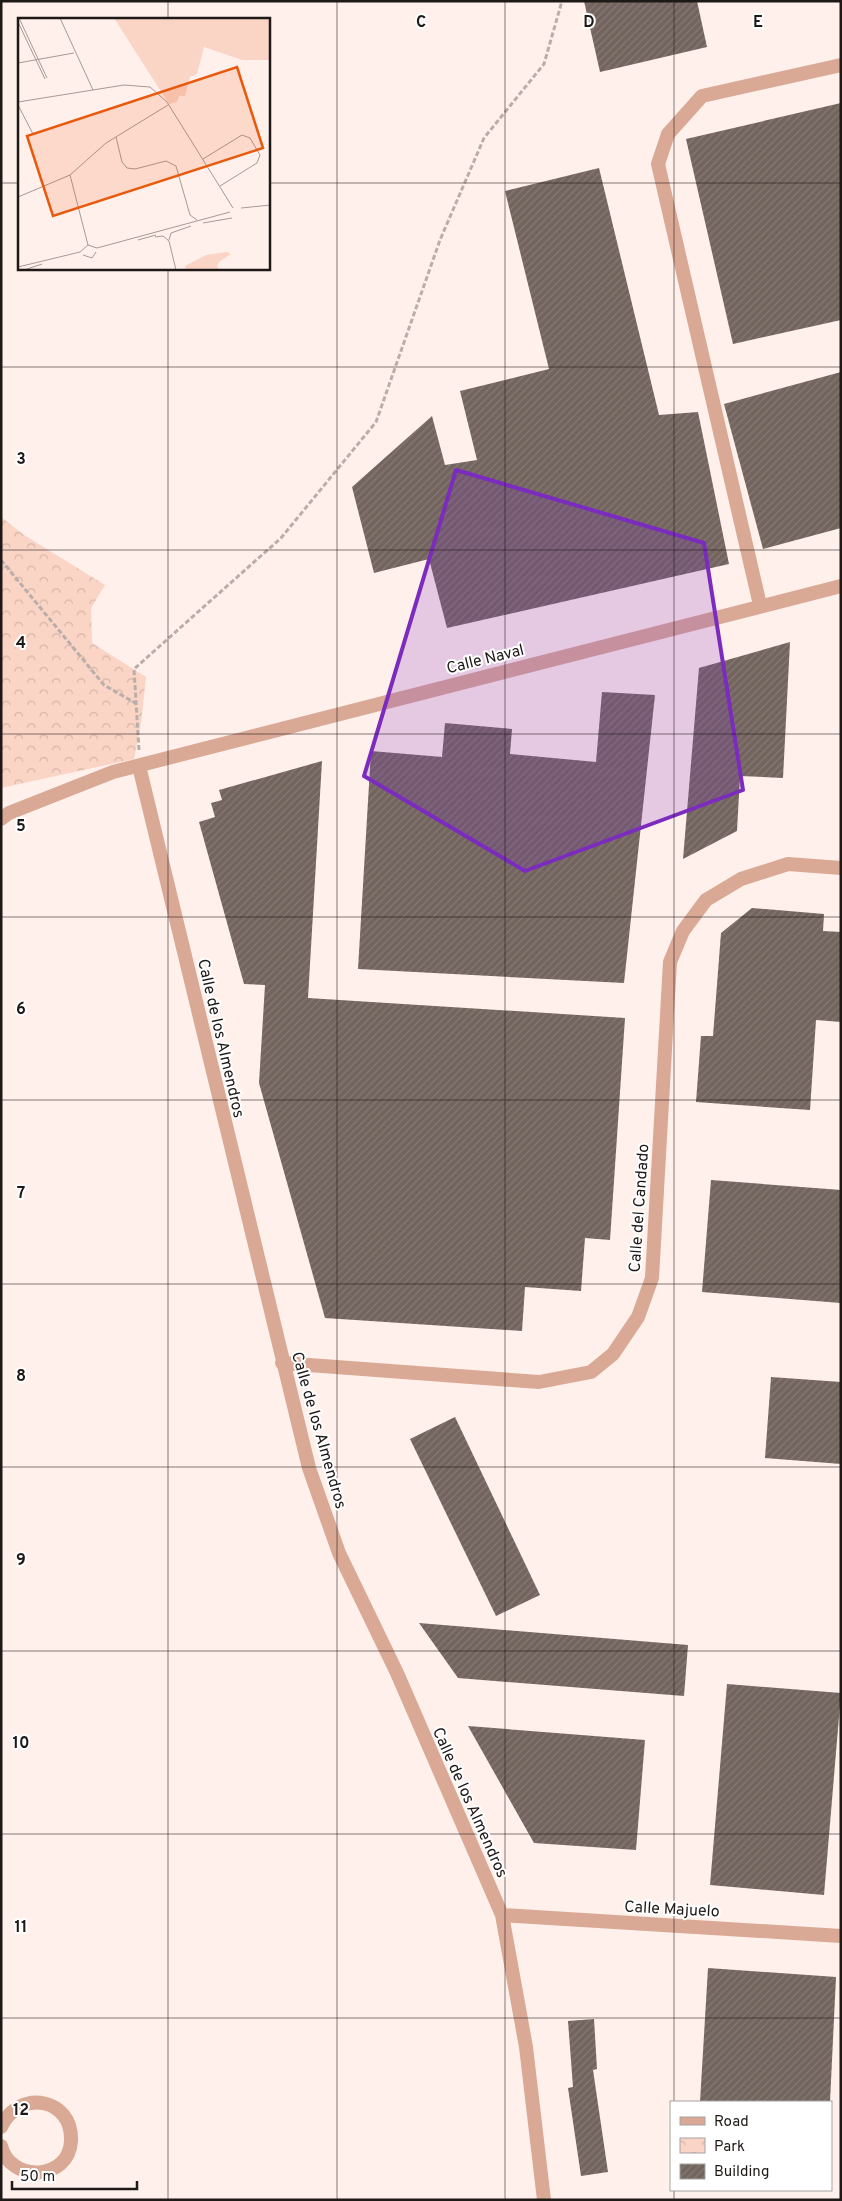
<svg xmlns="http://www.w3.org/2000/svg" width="842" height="2201" viewBox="0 0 842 2201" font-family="Overpass,sans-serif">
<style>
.park{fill:url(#park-crowns)}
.building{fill:url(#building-hatch)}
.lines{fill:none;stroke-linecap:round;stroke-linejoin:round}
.path{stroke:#baaeaa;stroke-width:3;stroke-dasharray:5 2.5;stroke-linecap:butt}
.street{stroke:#d9a996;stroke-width:14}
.marked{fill:#7b2cbf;fill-opacity:0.2;stroke:#7b2cbf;stroke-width:4;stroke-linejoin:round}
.grid{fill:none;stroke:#1e1816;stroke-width:1;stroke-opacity:0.55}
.labels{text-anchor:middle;stroke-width:4;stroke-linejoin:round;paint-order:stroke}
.street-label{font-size:16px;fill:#1e1816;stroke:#fff}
.inset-road{fill:none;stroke:#a59a96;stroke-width:1}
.view{fill:#e8590c;fill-opacity:0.15;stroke:#e8590c;stroke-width:2.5}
.inset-edge{fill:none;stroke:#1e1816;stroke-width:2.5}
.grid-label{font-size:16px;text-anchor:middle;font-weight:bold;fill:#1e1816;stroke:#fff;stroke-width:4;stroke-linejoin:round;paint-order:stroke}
</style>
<defs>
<pattern id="park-crowns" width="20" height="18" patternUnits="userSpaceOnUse" patternTransform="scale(1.25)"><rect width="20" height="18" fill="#fad4c5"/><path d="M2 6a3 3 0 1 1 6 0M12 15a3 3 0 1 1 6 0" fill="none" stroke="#d6b5a8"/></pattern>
<pattern id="building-hatch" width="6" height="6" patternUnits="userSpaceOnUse" patternTransform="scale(1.25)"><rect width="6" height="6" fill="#73645e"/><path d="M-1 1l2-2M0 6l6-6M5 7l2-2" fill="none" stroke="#857a75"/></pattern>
</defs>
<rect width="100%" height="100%" fill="#fff0eb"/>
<path class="park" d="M1 517 24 535 105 585 91 608 92 643 146 677 141 723 134 759 1 788Z"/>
<path class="building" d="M584 1H697L707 47 600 72Z
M841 103V320L733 344 686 139Z
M599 168 659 415 698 412 729 564 447 628 429 559 374 573 352 487 432 416 445 465 477 460 460 391 549 369 505 191Z
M841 372V528L763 549 724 404Z
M790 642 783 778 740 776 737 831 683 859 699 668Z
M602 692 655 695 624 983 358 969 371 751 442 757 445 723 512 729 510 754 596 762Z
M322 761 308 998 625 1018 610 1240 585 1238 581 1291 525 1287 522 1331 325 1318 259 1083 265 985 244 984 199 822 215 817 211 803 222 800 219 790Z
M752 908 824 914 823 931 841 932V1022L816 1020 810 1110 696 1102 701 1036H713L721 933Z
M711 1180 841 1190V1303L702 1292Z
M771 1377 841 1382V1464L765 1458Z
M455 1417 540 1595 496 1616 410 1439Z
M419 1623 688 1645 684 1696 458 1678Z
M727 1684 841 1693 824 1895 710 1885Z
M468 1726 645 1740 636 1850 534 1843Z
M708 1968 836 1977 830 2102H700Z
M594 2019 597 2069 593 2070 608 2172 581 2176 568 2088 573 2087 568 2021Z"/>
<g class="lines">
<path class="path" d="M1 560 104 685 137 704
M139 750 134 669 281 538 376 422 440 240 484 138 544 64 562 1"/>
<path class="street" d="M760 605 658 164 668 134 702 96 841 65
M139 766 309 1468 339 1553 397 1673 502 1915 526 2047 544 2200
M1 819 9 813 113 772 841 586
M282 1363 539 1382 591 1372 613 1354 638 1317 652 1278 670 962 683 931 706 900 741 879 788 864 841 868
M502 1915 841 1936
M1 2127C19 2088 73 2098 71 2141 69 2181 10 2183 1 2146"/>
</g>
<path class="marked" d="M456 470 704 543 743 790 525 871 364 776Z"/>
<path class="grid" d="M168 1V19M337 1V2200M505 1V2200M674 1V2102M1 183H19M269 183H841M168 269V2200M1 367H841M1 550H841M1 734H841M1 917H841M1 1100H841M1 1284H841M1 1467H841M1 1651H841M1 1834H841M1 2018H841M674 2190V2200"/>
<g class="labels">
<g class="street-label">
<text transform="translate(485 658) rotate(-14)" y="6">Calle Naval</text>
<text transform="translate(222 1038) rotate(77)" y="6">Calle de los Almendros</text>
<text transform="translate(638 1208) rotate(-86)" y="6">Calle del Candado</text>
<text transform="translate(320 1430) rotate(74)" y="6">Calle de los Almendros</text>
<text transform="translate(471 1802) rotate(66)" y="6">Calle de los Almendros</text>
<text transform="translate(672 1908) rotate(3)" y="6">Calle Majuelo</text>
</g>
</g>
<g transform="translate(18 18)">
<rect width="252" height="252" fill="#fff0eb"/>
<path d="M209 234 213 236 201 244 199 248 201 252H168L167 248 188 237Z" fill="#fad4c5"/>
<path d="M96 0H252V42H224L186 29 179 56 172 59 167 78H161L159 84 151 86Z" fill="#fad4c5"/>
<path class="inset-road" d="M1 0 29 60M42 0 75 72M0 4 27 61M0 45 56 35M0 84 106 67 132 69 149 84 215 190M0 87 15 116M98 119 104 144 109 150 117 151 148 143 158 148 172 197 179 202M185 141 224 117 232 120 242 137 239 145 202 168M52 157 70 227M0 179 52 157 88 125 150 87M223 190 253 187M185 205 214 200M137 219 145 218 151 223 158 252M120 222 138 217M151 222 153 215 173 208M65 237 74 240 78 234M0 249 62 234 70 227 79 230 212 194M6 252 24 246"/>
<path class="view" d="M219 49 245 130 35 198 9 118Z"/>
<rect width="252" height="252" class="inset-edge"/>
</g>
<g class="grid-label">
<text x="421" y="27">C</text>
<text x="589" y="27">D</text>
<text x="758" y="27">E</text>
<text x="21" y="464">3</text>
<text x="21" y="648">4</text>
<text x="21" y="831">5</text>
<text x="21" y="1014">6</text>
<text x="21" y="1198">7</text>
<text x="21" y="1381">8</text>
<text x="21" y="1565">9</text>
<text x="21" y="1748">10</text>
<text x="21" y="1932">11</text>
<text x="21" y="2115">12</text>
</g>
<rect width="842" height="2201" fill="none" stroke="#1e1816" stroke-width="5"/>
<rect x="670" y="2101" width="162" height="90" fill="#ffffff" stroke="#a5a3a2"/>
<rect x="680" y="2117" width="25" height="8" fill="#d9a996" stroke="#a5a3a2"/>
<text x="714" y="2126" font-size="15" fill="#1e1816">Road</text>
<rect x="680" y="2138" width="25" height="15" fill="url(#park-crowns)" stroke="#a5a3a2"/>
<text x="714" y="2151" font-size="15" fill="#1e1816">Park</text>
<rect x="680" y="2164" width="25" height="15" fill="url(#building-hatch)" stroke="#a5a3a2"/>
<text x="714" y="2176" font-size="15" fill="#1e1816">Building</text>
<path d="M12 2181v8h125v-8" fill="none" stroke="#1e1816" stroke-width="2.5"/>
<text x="20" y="2181" font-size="15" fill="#1e1816" stroke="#ffffff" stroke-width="4" paint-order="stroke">50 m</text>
</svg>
